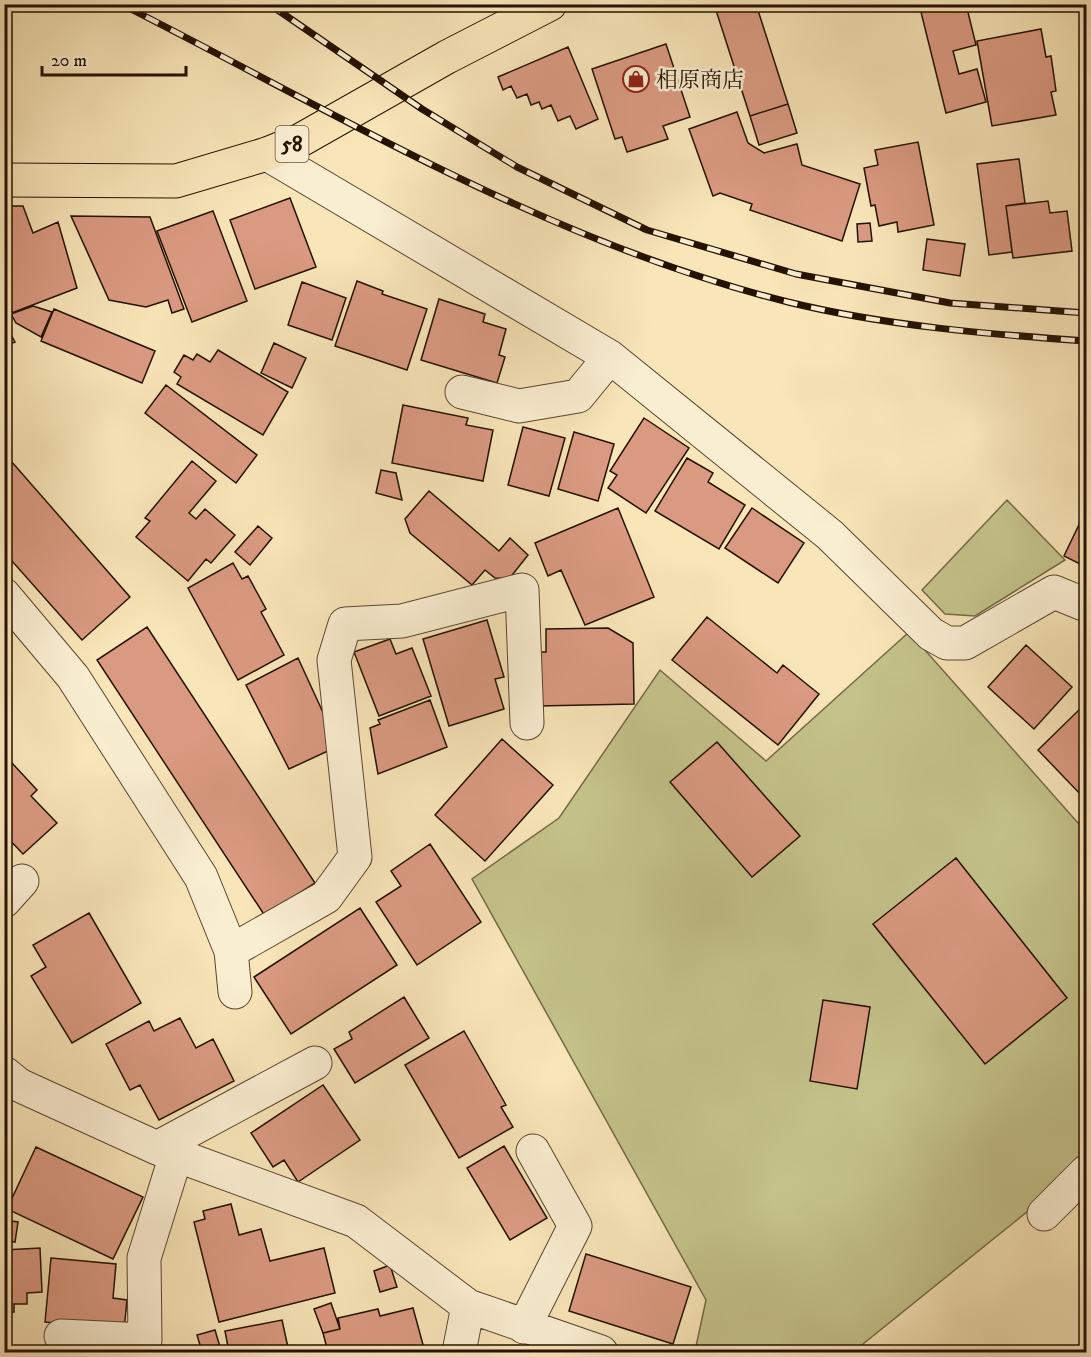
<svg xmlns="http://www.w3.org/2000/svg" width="1091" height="1357" viewBox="0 0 1091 1357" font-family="'IM FELL DW Pica','Noto Serif JP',serif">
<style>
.green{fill:#c4c28a;stroke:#746a46;stroke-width:1.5}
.building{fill:#da9a81;stroke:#241101;stroke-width:1.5}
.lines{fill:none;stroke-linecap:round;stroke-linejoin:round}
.minor-casing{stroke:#59462f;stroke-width:35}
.major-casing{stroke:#241101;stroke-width:35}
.minor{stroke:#faeed1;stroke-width:33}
.major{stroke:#f8e5b8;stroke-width:33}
.rail-casing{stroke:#241101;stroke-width:7}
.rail{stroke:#faeed1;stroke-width:4.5;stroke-dasharray:14;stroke-linecap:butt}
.labels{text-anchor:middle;stroke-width:5;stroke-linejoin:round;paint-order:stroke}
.shield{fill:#faeed1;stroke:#64533f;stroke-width:1.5}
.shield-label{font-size:21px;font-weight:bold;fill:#241101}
.poi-label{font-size:22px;fill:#241101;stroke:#faeed1;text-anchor:start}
</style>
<rect width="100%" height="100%" fill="#f8e5b8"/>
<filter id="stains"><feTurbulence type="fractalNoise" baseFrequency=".00333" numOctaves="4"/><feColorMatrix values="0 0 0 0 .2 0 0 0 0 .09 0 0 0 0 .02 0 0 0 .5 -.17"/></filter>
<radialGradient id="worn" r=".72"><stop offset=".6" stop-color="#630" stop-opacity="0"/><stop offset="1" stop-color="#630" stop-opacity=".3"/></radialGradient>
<path class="green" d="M1007 500 1065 560 975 616 945 614 922 590Z
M909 632 1086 832V1153L1038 1203 853 1352H700L695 1351 706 1300 472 879 559 818 660 670 766 761Z"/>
<path class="building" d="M714 4H756L788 104 750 116Z
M919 4H966L976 45 953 51 959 74 977 69 986 102 946 113Z
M1041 29 1046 57 1051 56 1056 91 1051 92 1056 115 992 126 977 41Z
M666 44 690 117 663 126 668 139 627 152 622 137 615 139 592 69Z
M568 47 598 119 576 129 570 116 558 121 551 105 542 109 539 102 531 105 527 94 517 98 511 86 503 90 498 77Z
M788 104 797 133 759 145 750 116Z
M737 112 748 143 764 153 797 144 802 165 860 184 842 241 750 210 752 204 720 193 713 196 689 129Z
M918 142 934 225 898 232 897 222 879 226 875 205 871 206 864 168 878 165 875 150Z
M1019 159 1025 203 1006 206 1012 252 989 255 977 164Z
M290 198 316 267 255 289 230 220Z
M1048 201 1050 213 1067 211 1072 251 1013 258 1006 206Z
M4 206H23L33 233 58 222 77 288 9 314 4 306Z
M213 211 247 301 192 322 157 231Z
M71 216 150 217 184 309 172 313 168 300 146 307 109 300Z
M870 223 872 241 858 242 857 224Z
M927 239 965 244 960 276 923 270Z
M357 281 383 291 382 294 427 309 407 370 335 346Z
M302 282 346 298 332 340 288 325Z
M439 299 485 314 483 322 506 329 499 355 505 357 497 383 421 360Z
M33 306 52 312 41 337 16 323 11 314Z
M54 309 155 351 142 383 41 341Z
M4 322 15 342 4 346Z
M274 343 306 358 292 388 261 373Z
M218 350 288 392 263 435 177 384 181 377 174 372 184 355 193 360 197 354 210 362Z
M166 385 257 455 236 483 145 413Z
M403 405 468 418 466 425 493 430 483 481 392 463Z
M644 418 689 448 646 513 608 488 617 475 610 471Z
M523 427 565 438 549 496 508 485Z
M574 432 614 444 598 501 558 489Z
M4 453 130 597 82 640 4 552Z
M687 458 713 473 708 482 745 505 719 549 655 511Z
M192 461 216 481 189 513 196 519 205 509 235 535 211 563 206 559 188 581 136 537 150 521 145 518Z
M381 470 396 473 402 500 376 493Z
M429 491 499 551 510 538 528 555 509 579 495 578 485 570 472 585 410 533 405 519Z
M618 508 654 597 585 625 561 570 548 576 535 543Z
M752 508 804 543 778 583 725 548Z
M1086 510V567L1064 556Z
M258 526 272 538 250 565 235 552Z
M233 563 242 579 248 576 266 609 261 612 284 655 238 680 188 588Z
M707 617 777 673 783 665 819 694 778 745 672 660Z
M487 620 504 677 495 679 504 709 449 726 423 639Z
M147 627 315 883 265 916 97 660Z
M608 628 633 643 634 704 538 706 537 652H546V629Z
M390 639 396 654 412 648 431 696 379 716 354 652Z
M1026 645 1072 687 1034 729 988 687Z
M298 658 331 730 330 750 289 769 246 685Z
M430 700 447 747 378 774 370 728 380 724 378 720Z
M1082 707 1086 711V794L1083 797 1038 750Z
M502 739 553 785 485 861 435 815Z
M717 742 800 836 752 877 670 782Z
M12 763 37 790 31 796 57 823 23 854 4 834V769Z
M430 844 481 922 417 965 376 902 401 886 391 871Z
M956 858 1067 998 985 1064 873 924Z
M360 908 397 965 291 1034 254 977Z
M89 913 141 1003 72 1043 31 976 46 967 33 945Z
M404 997 429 1038 355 1083 334 1049 352 1039 349 1032Z
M823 1000 870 1007 857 1089 810 1081Z
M180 1018 196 1048 213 1039 234 1081 159 1120 140 1085 130 1090 106 1044 149 1021 154 1031Z
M464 1031 506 1105 501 1107 513 1127 459 1158 405 1065Z
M323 1085 360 1140 298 1182 284 1160 273 1167 251 1133Z
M504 1146 547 1218 510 1240 467 1168Z
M36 1147 143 1197 113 1259 7 1209Z
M231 1204 239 1235 261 1229 270 1261 324 1248 335 1293 219 1322 194 1222 205 1219 203 1211Z
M4 1220 18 1222 15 1242 4 1240Z
M40 1248 42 1292 27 1293V1304H14V1312L4 1313V1250Z
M586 1254 691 1287 673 1344 569 1311Z
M51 1258 116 1264 113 1298 127 1300 124 1330 45 1322Z
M390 1265 397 1287 380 1292 374 1271Z
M331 1303 340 1329 323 1333 314 1309Z
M413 1308 425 1352H328L323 1333 340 1329 338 1318 378 1309 380 1316Z
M282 1320 289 1352H229L225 1331Z
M215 1330 220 1347 202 1352 197 1335Z
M4 1347H28V1352H4Z"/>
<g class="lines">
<defs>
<path id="minor" d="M267 154 610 357 830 535 931 634 947 643H965L1054 592 1086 605
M462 392 519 406 578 396 610 357
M4 595 73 677 201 877 231 951 235 992
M4 901 22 881
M231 951 326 897 355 857 334 660 345 624 402 621 522 590 527 723
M4 1073 19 1085 157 1148 356 1221 468 1306 601 1352
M157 1148 315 1063
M1044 1214 1086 1172
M524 1327 575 1226 533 1151
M61 1336 145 1340 144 1258 176 1155
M459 1352 468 1306"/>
<path id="major" d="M4 180 176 181 267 154 299 141 447 57 550 4"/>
</defs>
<use href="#minor" class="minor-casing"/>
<use href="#major" class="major-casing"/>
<use href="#minor" class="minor"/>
<use href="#major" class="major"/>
<defs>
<path id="rail" d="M121 4C338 114 551 243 788 302 886 326 987 334 1086 341
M269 4 422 109 517 167 647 230 796 274 950 303 1086 313"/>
</defs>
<use href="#rail" class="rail-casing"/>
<use href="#rail" class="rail"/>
</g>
<defs>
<symbol id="shop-ring" viewBox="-11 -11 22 22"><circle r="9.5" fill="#faeed1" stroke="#8f2418" stroke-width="1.5"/><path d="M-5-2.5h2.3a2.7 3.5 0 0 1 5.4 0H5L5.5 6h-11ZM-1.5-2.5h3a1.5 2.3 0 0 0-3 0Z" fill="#8f2418"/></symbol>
</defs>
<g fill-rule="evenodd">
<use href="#shop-ring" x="621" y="64" width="30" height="30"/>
</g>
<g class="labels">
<rect class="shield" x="275.5" y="126" width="33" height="36" rx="4.5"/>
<g class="shield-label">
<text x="292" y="151">58</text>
</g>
<g class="poi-label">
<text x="656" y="87">相原商店</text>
</g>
</g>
<rect width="1091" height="1357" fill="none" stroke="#f8e5b8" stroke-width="24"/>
<rect x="6" y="6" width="1079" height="1345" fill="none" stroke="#241101" stroke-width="3"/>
<rect x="12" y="12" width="1067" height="1333" fill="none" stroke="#241101" stroke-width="1.5"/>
<path d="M42 66v9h144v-9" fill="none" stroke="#241101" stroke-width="3"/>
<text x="51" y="66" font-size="18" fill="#241101" stroke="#faeed1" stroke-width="4.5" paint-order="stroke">20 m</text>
<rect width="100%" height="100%" filter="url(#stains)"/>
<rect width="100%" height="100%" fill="url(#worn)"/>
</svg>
